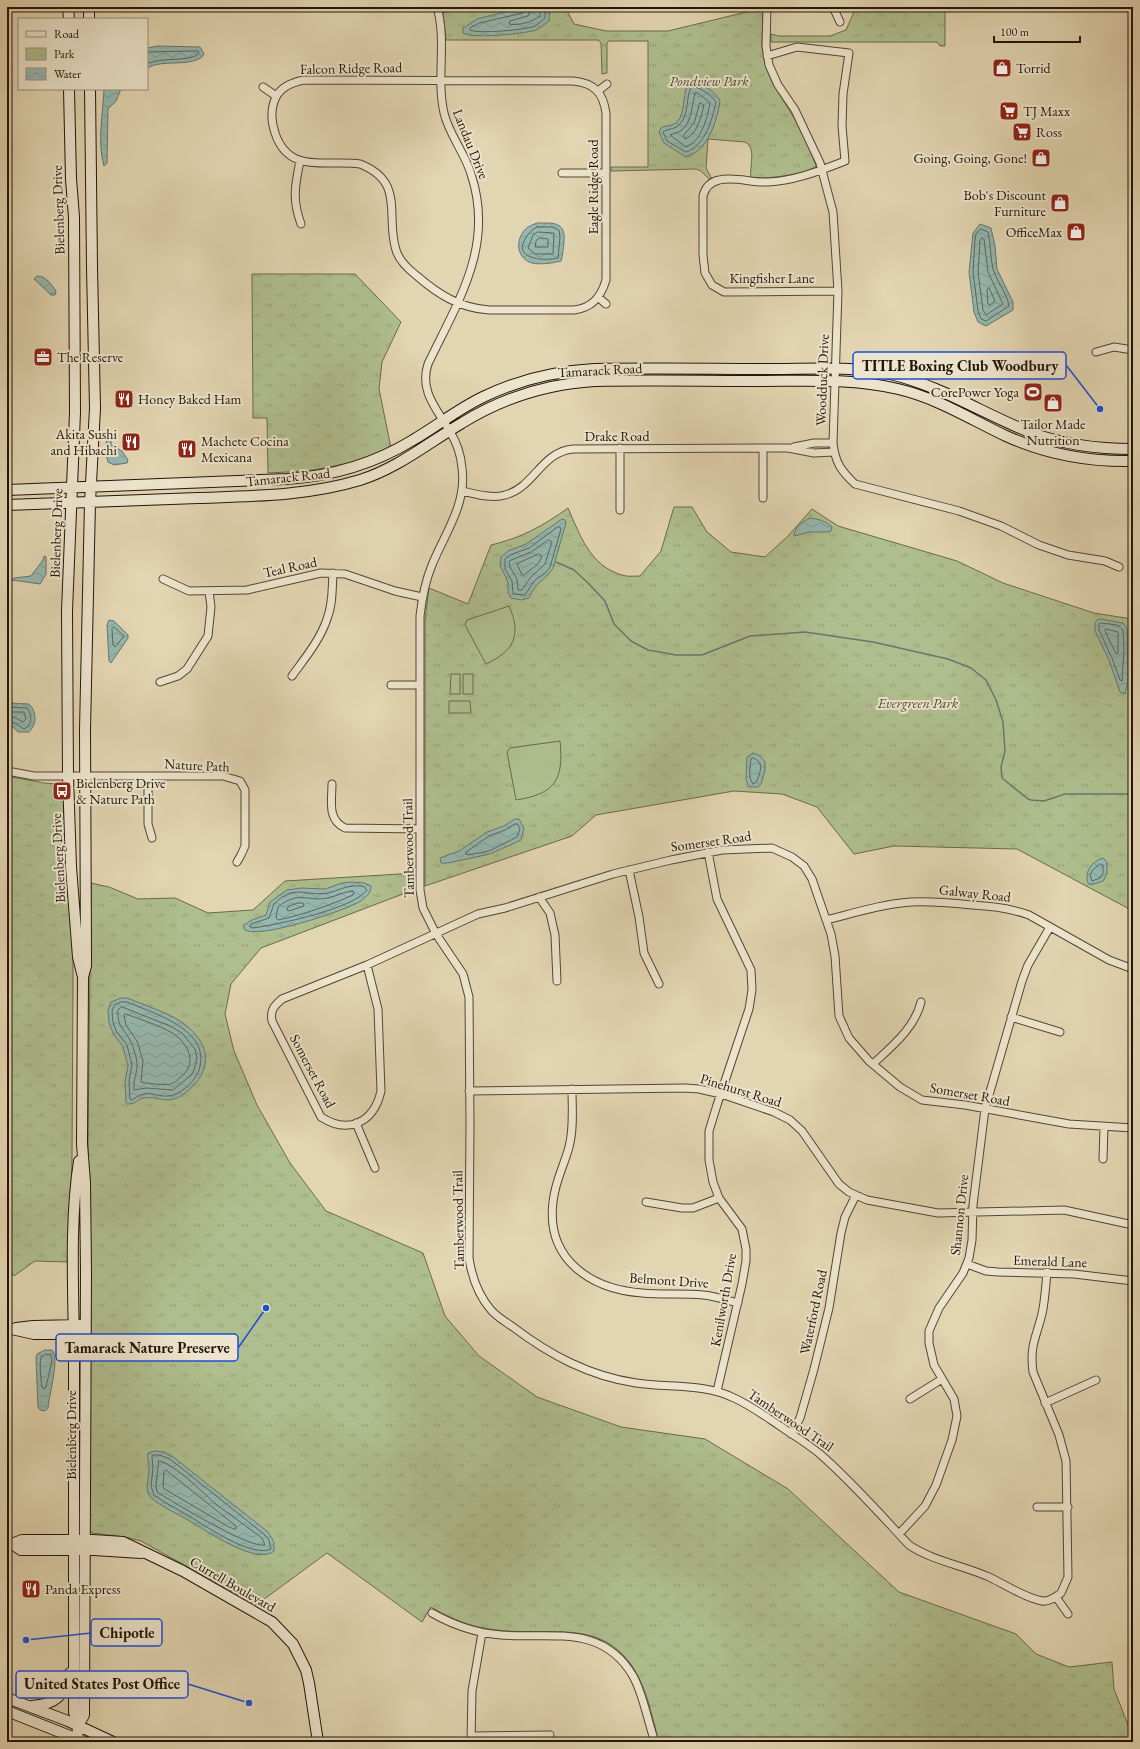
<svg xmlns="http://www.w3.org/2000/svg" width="1140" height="1749" viewBox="0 0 1140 1749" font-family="'EB Garamond',serif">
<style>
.park{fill:url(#park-tufts);stroke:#696a4c}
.garden{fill:#afbe8e;stroke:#696a4c}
.water{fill:url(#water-waves);stroke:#67776e}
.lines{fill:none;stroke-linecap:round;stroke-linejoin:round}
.shore{stroke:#5c665e;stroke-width:1}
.stream{stroke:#67776e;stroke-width:1.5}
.street-casing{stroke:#534534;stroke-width:9}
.secondary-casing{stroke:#23150b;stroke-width:12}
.street{stroke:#ece4cc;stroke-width:7}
.secondary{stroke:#ece4cc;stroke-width:10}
.labels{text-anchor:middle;stroke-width:4;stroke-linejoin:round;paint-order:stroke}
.street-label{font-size:14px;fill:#23150b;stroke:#ece4cc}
.poi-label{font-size:14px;fill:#23150b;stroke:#ece4cc;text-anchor:start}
.park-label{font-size:14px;font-style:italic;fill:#4d4832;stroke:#ece4cc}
.leader{fill:none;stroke:#1d4ed8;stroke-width:1.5}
.callout-dot{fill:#1d4ed8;stroke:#ece4cc;stroke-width:1.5}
.callout{fill:#ece4cc;stroke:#1d4ed8;stroke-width:1.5}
.callout-label{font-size:15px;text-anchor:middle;font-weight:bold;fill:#23150b}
</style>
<defs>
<pattern id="park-tufts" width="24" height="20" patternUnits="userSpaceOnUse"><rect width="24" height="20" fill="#afbe8e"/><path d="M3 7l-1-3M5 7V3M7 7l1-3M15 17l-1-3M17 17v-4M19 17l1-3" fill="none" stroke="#96a279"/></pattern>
<pattern id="water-waves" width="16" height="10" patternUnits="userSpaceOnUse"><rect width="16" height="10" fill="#95b8b0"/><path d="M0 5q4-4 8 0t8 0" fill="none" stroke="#809d96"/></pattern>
</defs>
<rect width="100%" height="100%" fill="#e2d5b1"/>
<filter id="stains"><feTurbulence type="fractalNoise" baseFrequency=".005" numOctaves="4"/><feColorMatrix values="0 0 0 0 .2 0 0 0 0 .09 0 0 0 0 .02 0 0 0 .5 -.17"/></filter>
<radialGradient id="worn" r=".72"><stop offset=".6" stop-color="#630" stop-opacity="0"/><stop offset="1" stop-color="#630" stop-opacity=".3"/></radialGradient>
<path class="park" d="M464 7H565L574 24 606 31H668L763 8 762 46 766 68 773 84 798 124 808 144 816 166C806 175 764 179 751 178 749 167 757 148 745 142L708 139 706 168 712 179H709L701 171 696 169 611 171V167H648V41H609L607 43V73L602 74 601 43 598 40H446L443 13Z
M856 7H945V46H940L937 42H771V34L779 36H830L846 30Z
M252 274H355L401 322 382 362 379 389 391 448 362 461 307 471 268 473 267 418H253Z
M674 507H692L707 532 731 552 765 557 788 536 812 509 838 526 957 561 1003 583 1094 613 1132 619 1133 911 1017 849 894 846 854 854 817 807 782 794 734 791 596 815 572 836 425 886V620L429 588 468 604 491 545C521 538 543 526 568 508 580 535 590 566 622 575 627 577 635 576 640 576L661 551Z
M7 776 44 783 58 784 63 789 66 864 73 943V979L72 1159 70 1229 67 1262 35 1261 14 1276 7 1266Z
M416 873V889L261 948 231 984 225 1014 234 1051 257 1105 290 1163 326 1211 423 1253 445 1316 479 1356 537 1397 621 1427 705 1439 788 1489 899 1592 1016 1634 1036 1654 1069 1667 1112 1662 1114 1689 1128 1725 1133 1727V1742H659C653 1721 649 1698 639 1678 607 1615 552 1637 497 1630 473 1628 451 1619 431 1607L422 1622 327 1553 256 1605 141 1541 125 1537 92 1533 89 1530 90 1281 88 1141 91 883 109 887 138 899 175 898 208 913 253 910 285 881Z"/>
<path class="garden" d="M509 606C522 635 514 651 486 664L465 625 467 620Z
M451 674H460V694H450Z
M463 674H473V694H463Z
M449 701H470L471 713H449Z
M560 741C564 780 555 794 516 800L507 752 510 748Z"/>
<path class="water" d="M525 7H548L550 10 549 21C545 24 540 28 536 30 524 34 472 39 463 33V28L477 19Z
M158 46 200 47 204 54 201 58C184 67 164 59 147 68V48Z
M690 82C700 81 716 92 720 101 717 121 708 151 686 157L664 143 659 132 661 128C666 125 673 126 677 122 687 112 681 90 690 82Z
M104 89H121L116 101 108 109 107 163 104 166C97 141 103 115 104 89Z
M537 223C553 223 566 221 564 242 563 248 563 255 561 261 553 263 541 265 532 263 515 258 515 237 528 227 530 226 534 224 537 223Z
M980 224 991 228 995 246 997 269 1013 302V310L986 326 978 322 974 312 969 272 973 233Z
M37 276C46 276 51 284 56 291L55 295H51L34 279Z
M108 433H111V445L122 451 128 460 127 463 114 465 108 462 105 450Z
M810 518C818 519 826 521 832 527L831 531 828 532H810L794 536C794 528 803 521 810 518Z
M562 519 565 520 566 523 553 568C545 581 536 581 529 598L521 600 511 598 508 593V582L500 565 501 557 508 551 526 544Z
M44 556 46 557V574L40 584 12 580 14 578 31 576 43 560Z
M1101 619 1123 623 1127 629 1128 681 1125 694 1120 692 1109 660 1095 631V623L1098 619Z
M109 620 114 621 128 635V638L111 663 109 661 107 625Z
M7 703 29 704C37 712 37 724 29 732H18L13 727 7 726Z
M753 753 760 756 765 762V770L761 784 758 787H749L746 780 747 757Z
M515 819H519L524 828 521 840 490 854 448 863H441L440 858 459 851 487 832 504 826Z
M1103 858 1107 862V874L1103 881 1091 885 1088 883C1084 872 1092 861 1103 858Z
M352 882 364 883 371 886C371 893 366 897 361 901 347 910 255 941 244 929V925L252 920 266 915 270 902 287 890 301 888 325 889 342 883Z
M121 998H127C146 1006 174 1014 188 1027 209 1045 212 1067 192 1087 187 1092 181 1097 174 1099 164 1102 154 1096 144 1098 137 1099 137 1104 128 1104L126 1102 125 1081 128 1066 123 1047 113 1033 109 1023 108 1010 111 1002Z
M45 1350H52C60 1358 49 1395 48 1408L45 1411 40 1410 38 1407 36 1359 37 1354Z
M154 1451 164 1452 172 1456 268 1532 274 1542V1551C257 1566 205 1530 188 1520 176 1513 162 1507 151 1498 144 1489 149 1480 149 1469 149 1464 147 1459 148 1453Z"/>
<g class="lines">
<path class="shore" d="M527 7 523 13 479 23 470 28V30C478 34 525 30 535 26 538 24 542 21 545 18V7
M532 7 528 16 510 21 509 24C519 26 532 22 540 16V7
M147 52 191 51H198L199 53C191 63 161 56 147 64
M692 86C700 87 711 95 716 102 712 120 705 146 686 152L667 141 663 132C668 128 675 130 680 124 690 113 685 96 692 86Z
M695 93H698L710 103C707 118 702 141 686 147L670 135C674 133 678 133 682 130 692 121 692 105 695 93Z
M700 103 704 105C701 117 697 135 685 139L683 136 694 123Z
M537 227H552L559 230 560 237 558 258C546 261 515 260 524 241 528 234 530 231 537 227Z
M981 229 988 232C991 244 990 257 993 269 997 282 1007 293 1009 306L986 321 981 319 978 311 973 272 975 240 976 234Z
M538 232 554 233 553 254H535L528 248 533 235Z
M540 238 548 239V247H535L536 241Z
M982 238 984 239 988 272 1003 304 986 315 983 310 978 272 980 241Z
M989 288 995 301 990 305 988 304 987 290Z
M558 527H560L561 529 550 567 546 572 534 581 525 595 513 594 512 581 505 569V559L510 555 529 548Z
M549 540 552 542 545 564 530 578 522 590H518L517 579 510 567 509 561 531 552Z
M539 554 542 556 538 564 524 575H522L517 564Z
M1101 623 1117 625 1123 630 1124 649 1122 681 1120 680 1112 658 1099 630V624Z
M114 627 124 636 115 647 113 645 112 629Z
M1106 629 1118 632V654H1116L1105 631Z
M7 707 27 708C32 714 33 725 24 729L15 723 7 722
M7 712H24L26 719 23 722 16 718 7 717
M753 758C765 762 760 772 757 781L753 784C748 779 750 766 751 759Z
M516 824 518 825 520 829 517 837 489 851 468 855 466 854V852L489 836 505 830Z
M1100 864 1103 865V873L1100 878 1092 881 1090 875 1092 871Z
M352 886H363L367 890C353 909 276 925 252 928L250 927 251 924 269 918 274 904C295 883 305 897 328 893 337 891 343 887 352 886Z
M352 891 354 892 353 895C331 905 302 915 278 920L276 918 278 907C299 890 307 902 328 898 337 896 343 892 352 891Z
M298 903H303L304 906 289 911 287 910 288 907Z
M121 1002H127C155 1014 212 1030 199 1070 196 1080 183 1092 173 1095 157 1100 150 1086 132 1100L130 1099 129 1081 132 1065 127 1045 116 1031 113 1022 112 1011 114 1006Z
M122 1007 170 1026 182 1033 195 1049 197 1058 194 1070 191 1075 173 1090 146 1088 134 1090C133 1082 136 1076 137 1068 138 1061 134 1050 132 1044 126 1030 116 1027 118 1010Z
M126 1014C141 1020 167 1027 179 1038 190 1049 195 1063 183 1075 179 1078 175 1083 171 1084 166 1086 145 1083 141 1082L143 1061 137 1041 126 1025 124 1015Z
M46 1354 51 1355 52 1361 46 1387 44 1389 42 1387C41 1378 39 1366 41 1357Z
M153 1455H159L170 1459 265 1535 269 1540 271 1549C251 1558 206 1526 189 1516 177 1509 165 1503 154 1495L151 1486 153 1468 152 1457Z
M159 1461C174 1463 204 1494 217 1505 232 1516 247 1527 262 1538L265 1545C250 1549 173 1502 157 1492L156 1486Z
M166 1470 236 1526V1529H234L227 1526 163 1488 164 1472Z"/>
<path class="stream" d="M556 562 574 570 587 582 605 601 614 624 631 641 648 650 676 655H702L750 636 805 632 873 642 948 659 971 668 986 680 996 700 1003 722 1005 751 1001 767 1002 778 1028 799 1031 800 1044 801 1065 794H1133"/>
<defs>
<path id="street" d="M437 7C447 42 436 78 444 113 449 135 465 153 471 174 495 246 458 301 428 364 419 391 437 409 449 430 456 441 461 455 462 468 467 504 445 533 432 565 425 582 422 598 420 616V890L423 908 436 934 463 974 469 997 470 1125 469 1258C472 1278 478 1295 491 1310 497 1317 506 1322 513 1327 550 1355 589 1376 636 1383 669 1388 703 1383 734 1398 750 1405 765 1416 780 1426 793 1435 808 1444 820 1454 852 1482 880 1514 909 1545 933 1561 962 1565 989 1577 1004 1584 1025 1598 1042 1601 1049 1602 1055 1597 1061 1593L1068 1577 1066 1461 1059 1435 1033 1372C1029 1343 1038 1335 1043 1309 1045 1297 1046 1284 1047 1272
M767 7 766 46 769 65 778 85 795 110 820 163 833 212 838 291 833 443C835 462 841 471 855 484L959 511 1001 526 1039 545 1068 555 1105 561 1119 567
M833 7 840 22
M767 56 797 47 849 53 843 94 842 126 845 161C821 170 795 181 768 182 752 183 734 176 719 180 710 182 705 188 703 196V255L705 273 712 285 724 292 838 291
M304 80 573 81C594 83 603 92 606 113V280C601 297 592 308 574 310H489C460 308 439 295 417 276 408 269 399 261 396 250 385 216 406 182 360 164 342 161 315 166 299 160 276 152 266 118 276 97 281 87 294 82 304 80Z
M263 87 276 96
M598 91 607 84
M300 161C295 185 292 200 301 224
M562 173H606
M599 298 606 304
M1096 352 1114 347 1133 350
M794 447 814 443H833
M620 448V510
M462 491C476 494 492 499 505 495 534 488 541 452 573 449L788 448 814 453 834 452
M763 498V449
M163 579 189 591 247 590 321 573 345 574 395 591 422 597
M292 676C305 658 320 640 327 619 333 604 332 588 333 573
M160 682 178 676 187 669 208 636 211 607 209 591
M391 685H420
M7 771 34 776H223L240 781 245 790V846L241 855 237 862
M148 776V824L152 838
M332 784C332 801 327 820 345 828L420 829
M708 852 717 899 751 970 752 990 749 1009 717 1105 709 1131V1160L713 1182 719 1198 742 1229 746 1249V1261L742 1284 717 1391
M629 870 639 917 644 953 659 984
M539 897 550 913 555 935 557 981
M826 920C854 913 882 904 911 902 931 901 952 903 972 905 992 906 1010 908 1029 915L1109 960 1133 969
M367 965 378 1009 381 1091C374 1122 349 1135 321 1117L272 1021C270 1010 274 1006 282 999L367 965 478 914 505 908 613 874 671 860 722 850 772 848 792 857 804 866 812 879 831 934 835 956 839 1016 849 1038 869 1061 900 1087 922 1100 965 1105 1069 1124 1133 1128
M1011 1017 1060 1032
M873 1064C891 1047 915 1028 921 1002
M572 1089C572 1108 574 1128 569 1147 564 1166 555 1181 553 1202 546 1259 590 1289 642 1293 662 1295 682 1293 703 1295 715 1296 726 1300 738 1303
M469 1091 685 1088 699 1089 721 1094 774 1112 790 1120 802 1131 839 1184 849 1192 867 1200 938 1213 1064 1210 1133 1225
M356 1123 375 1168
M1103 1159 1104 1127
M646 1202 682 1208H693L719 1198
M967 1264 986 1271 998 1272 1074 1274 1133 1281
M910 1399 942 1379
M1045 1403 1096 1380
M791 1434 800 1418 814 1369 829 1308 841 1233 845 1217 856 1195
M1037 1507H1068
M899 1534 925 1506 936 1485 952 1440 957 1416 954 1399 934 1365 929 1343V1331L939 1308 963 1273 969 1258 972 1240 973 1205 985 1109 1022 981 1028 965 1050 927
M1056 1597 1068 1614
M432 1613C453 1625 476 1633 501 1635 551 1639 602 1623 633 1676 644 1696 647 1720 655 1742
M471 1736 550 1735
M471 1742 472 1691 482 1633"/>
<path id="secondary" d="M68 7 69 19
M89 7V19
M69 89 71 179 74 217 75 412 67 611 68 776 71 867 78 957 83 977
M7 490 287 479C333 476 374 464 413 440 437 426 458 409 483 397 518 380 556 371 594 369 654 368 713 369 773 369 811 369 852 366 890 374 942 386 983 414 1032 433 1065 445 1099 449 1133 449
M7 505C71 503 134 500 198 498 253 496 307 496 360 480 398 468 428 443 462 423 502 398 547 384 595 381 649 380 703 381 756 381 803 381 851 378 898 389 937 398 970 419 1006 436 1046 454 1089 462 1133 461
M7 1328 34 1334H80
M16 1328 33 1326 80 1325
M7 1544H12L22 1540H93L123 1542 183 1571 272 1622 293 1644 306 1670 309 1683 318 1742
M12 1544 21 1550H94L141 1553
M7 1698 68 1721 113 1742
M32 1706C57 1704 63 1696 70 1673
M7 1711 85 1742
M78 1726 84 1715 86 1272 85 1183 82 1144 83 977 86 966V955L85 730 90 502 95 408 92 267 90 89
M77 1742 78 1726 74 1712C73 1594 74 1477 74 1360 74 1295 69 1225 79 1161"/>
</defs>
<use href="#street" class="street-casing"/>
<use href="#secondary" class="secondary-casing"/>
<use href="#street" class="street"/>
<use href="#secondary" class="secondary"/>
</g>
<defs>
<symbol id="shop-square" viewBox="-11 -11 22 22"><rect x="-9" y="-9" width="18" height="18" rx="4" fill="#8f2418" stroke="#ece4cc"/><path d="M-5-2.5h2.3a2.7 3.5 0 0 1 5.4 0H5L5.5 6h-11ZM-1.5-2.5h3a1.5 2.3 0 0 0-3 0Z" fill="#fff"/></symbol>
<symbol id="supermarket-square" viewBox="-11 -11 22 22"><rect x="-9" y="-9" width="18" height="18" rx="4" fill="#8f2418" stroke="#ece4cc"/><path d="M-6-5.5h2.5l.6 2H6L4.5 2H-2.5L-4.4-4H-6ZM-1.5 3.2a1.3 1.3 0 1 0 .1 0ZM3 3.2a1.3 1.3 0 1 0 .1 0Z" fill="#fff"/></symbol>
<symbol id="office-square" viewBox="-11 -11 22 22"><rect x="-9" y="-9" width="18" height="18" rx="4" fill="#8f2418" stroke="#ece4cc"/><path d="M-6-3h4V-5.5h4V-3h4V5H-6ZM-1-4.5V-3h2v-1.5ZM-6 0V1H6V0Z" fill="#fff"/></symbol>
<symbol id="stadium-square" viewBox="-11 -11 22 22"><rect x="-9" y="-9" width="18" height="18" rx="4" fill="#8f2418" stroke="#ece4cc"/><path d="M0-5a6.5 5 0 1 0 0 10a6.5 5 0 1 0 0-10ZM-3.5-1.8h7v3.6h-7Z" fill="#fff"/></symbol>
<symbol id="restaurant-square" viewBox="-11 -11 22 22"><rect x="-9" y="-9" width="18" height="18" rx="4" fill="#8f2418" stroke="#ece4cc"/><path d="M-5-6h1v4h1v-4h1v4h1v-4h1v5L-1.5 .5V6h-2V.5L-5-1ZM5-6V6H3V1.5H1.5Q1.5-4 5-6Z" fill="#fff"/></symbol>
<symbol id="bus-square" viewBox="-11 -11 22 22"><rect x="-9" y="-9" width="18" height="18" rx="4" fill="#8f2418" stroke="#ece4cc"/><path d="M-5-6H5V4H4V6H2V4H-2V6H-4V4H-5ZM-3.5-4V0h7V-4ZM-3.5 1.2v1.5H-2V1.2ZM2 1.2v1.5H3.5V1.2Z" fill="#fff"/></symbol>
</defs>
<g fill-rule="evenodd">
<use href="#shop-square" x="991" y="57" width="22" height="22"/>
<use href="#supermarket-square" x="998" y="100" width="22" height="22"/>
<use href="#supermarket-square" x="1011" y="121" width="22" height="22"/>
<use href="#shop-square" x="1030" y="147" width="22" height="22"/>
<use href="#shop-square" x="1049" y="192" width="22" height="22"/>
<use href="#shop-square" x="1065" y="221" width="22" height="22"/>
<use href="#office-square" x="32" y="346" width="22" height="22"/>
<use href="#stadium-square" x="1022" y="381" width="22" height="22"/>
<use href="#restaurant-square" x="113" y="388" width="22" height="22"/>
<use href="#shop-square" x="1042" y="392" width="22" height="22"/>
<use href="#restaurant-square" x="120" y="431" width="22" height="22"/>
<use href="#restaurant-square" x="176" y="438" width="22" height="22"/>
<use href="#bus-square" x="51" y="780" width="22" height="22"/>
<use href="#restaurant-square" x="20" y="1578" width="22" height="22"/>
</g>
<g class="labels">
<g class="street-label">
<text transform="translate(351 68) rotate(-1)" y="5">Falcon Ridge Road</text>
<text transform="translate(471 144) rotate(68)" y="5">Landau Drive</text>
<text transform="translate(593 187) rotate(-90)" y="5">Eagle Ridge Road</text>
<text transform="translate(58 210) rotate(-92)" y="5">Bielenberg Drive</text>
<text x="772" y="283">Kingfisher Lane</text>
<text transform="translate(600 370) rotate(-3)" y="5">Tamarack Road</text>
<text transform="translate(822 380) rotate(-88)" y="5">Woodduck Drive</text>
<text x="617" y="441">Drake Road</text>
<text transform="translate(288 477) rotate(-6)" y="5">Tamarack Road</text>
<text transform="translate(56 533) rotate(-88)" y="5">Bielenberg Drive</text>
<text transform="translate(290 567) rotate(-12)" y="5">Teal Road</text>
<text transform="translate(197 765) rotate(3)" y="5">Nature Path</text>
<text transform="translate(711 841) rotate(-8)" y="5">Somerset Road</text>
<text transform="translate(408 848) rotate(-91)" y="5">Tamberwood Trail</text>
<text transform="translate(58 858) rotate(-93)" y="5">Bielenberg Drive</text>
<text transform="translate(975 893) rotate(6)" y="5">Galway Road</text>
<text transform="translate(313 1071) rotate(62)" y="5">Somerset Road</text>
<text transform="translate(741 1090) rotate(17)" y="5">Pinehurst Road</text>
<text transform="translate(970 1094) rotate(10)" y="5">Somerset Road</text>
<text transform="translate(959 1215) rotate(-84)" y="5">Shannon Drive</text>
<text transform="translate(458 1220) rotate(-91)" y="5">Tamberwood Trail</text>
<text transform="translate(1050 1261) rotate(2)" y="5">Emerald Lane</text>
<text transform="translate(669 1280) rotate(4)" y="5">Belmont Drive</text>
<text transform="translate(723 1300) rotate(-80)" y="5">Kenilworth Drive</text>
<text transform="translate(813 1312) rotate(-78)" y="5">Waterford Road</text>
<text transform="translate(791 1420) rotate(34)" y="5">Tamberwood Trail</text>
<text transform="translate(71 1435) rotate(-90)" y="5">Bielenberg Drive</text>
<text transform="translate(233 1584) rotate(30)" y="5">Currell Boulevard</text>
</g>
<g class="poi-label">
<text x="1016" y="73">Torrid</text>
<text x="1023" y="116">TJ Maxx</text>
<text x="1036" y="137">Ross</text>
<text x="1027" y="163" text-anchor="end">Going, Going, Gone!</text>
<text x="1046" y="200" text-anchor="end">Bob's Discount<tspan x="1046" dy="16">Furniture</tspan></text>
<text x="1062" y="237" text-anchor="end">OfficeMax</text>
<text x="57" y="362">The Reserve</text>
<text x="1019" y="397" text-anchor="end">CorePower Yoga</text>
<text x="138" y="404">Honey Baked Ham</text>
<text x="1053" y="429" text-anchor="middle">Tailor Made<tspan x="1053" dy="16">Nutrition</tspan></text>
<text x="117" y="439" text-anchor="end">Akita Sushi<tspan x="117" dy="16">and Hibachi</tspan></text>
<text x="201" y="446">Machete Cocina<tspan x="201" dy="16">Mexicana</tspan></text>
<text x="76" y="788">Bielenberg Drive<tspan x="76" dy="16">&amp; Nature Path</tspan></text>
<text x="45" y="1594">Panda Express</text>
</g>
<g class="park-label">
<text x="709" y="86">Pondview Park</text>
<text x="918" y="708">Evergreen Park</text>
</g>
</g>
<path class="leader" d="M1100 409L1066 365M266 1308L238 1348M26 1640L91 1633M249 1703L188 1684"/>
<g class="callout-dot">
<circle cx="1100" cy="409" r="4"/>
<circle cx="266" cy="1308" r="4"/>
<circle cx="26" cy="1640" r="4"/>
<circle cx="249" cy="1703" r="4"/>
</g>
<g class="callout">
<rect x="853" y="352" width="213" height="27" rx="4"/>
<rect x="56" y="1334" width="182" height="27" rx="4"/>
<rect x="91" y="1619" width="71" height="27" rx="4"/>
<rect x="16" y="1671" width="172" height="27" rx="4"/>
</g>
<g class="callout-label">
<text x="960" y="371">TITLE Boxing Club Woodbury</text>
<text x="147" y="1353">Tamarack Nature Preserve</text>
<text x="127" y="1638">Chipotle</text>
<text x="102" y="1689">United States Post Office</text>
</g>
<rect width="1140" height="1749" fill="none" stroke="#e2d5b1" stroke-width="24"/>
<rect x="8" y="8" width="1124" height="1733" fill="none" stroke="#23150b" stroke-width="2"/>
<rect x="12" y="12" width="1116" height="1725" fill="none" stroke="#23150b"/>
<rect x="18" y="18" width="130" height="72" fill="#ece4cc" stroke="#9c917f"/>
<rect x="26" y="31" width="20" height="6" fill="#ece4cc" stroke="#9c917f"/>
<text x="54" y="38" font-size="12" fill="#23150b">Road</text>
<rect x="26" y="48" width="20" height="12" fill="url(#park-tufts)" stroke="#9c917f"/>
<text x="54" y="58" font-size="12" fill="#23150b">Park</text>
<rect x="26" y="68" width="20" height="12" fill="url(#water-waves)" stroke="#9c917f"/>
<text x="54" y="78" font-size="12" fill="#23150b">Water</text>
<path d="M994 36v6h86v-6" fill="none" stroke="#23150b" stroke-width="2"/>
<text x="1000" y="36" font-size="12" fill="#23150b" stroke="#ece4cc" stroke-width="3" paint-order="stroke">100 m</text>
<rect width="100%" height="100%" filter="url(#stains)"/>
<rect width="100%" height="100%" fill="url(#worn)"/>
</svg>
